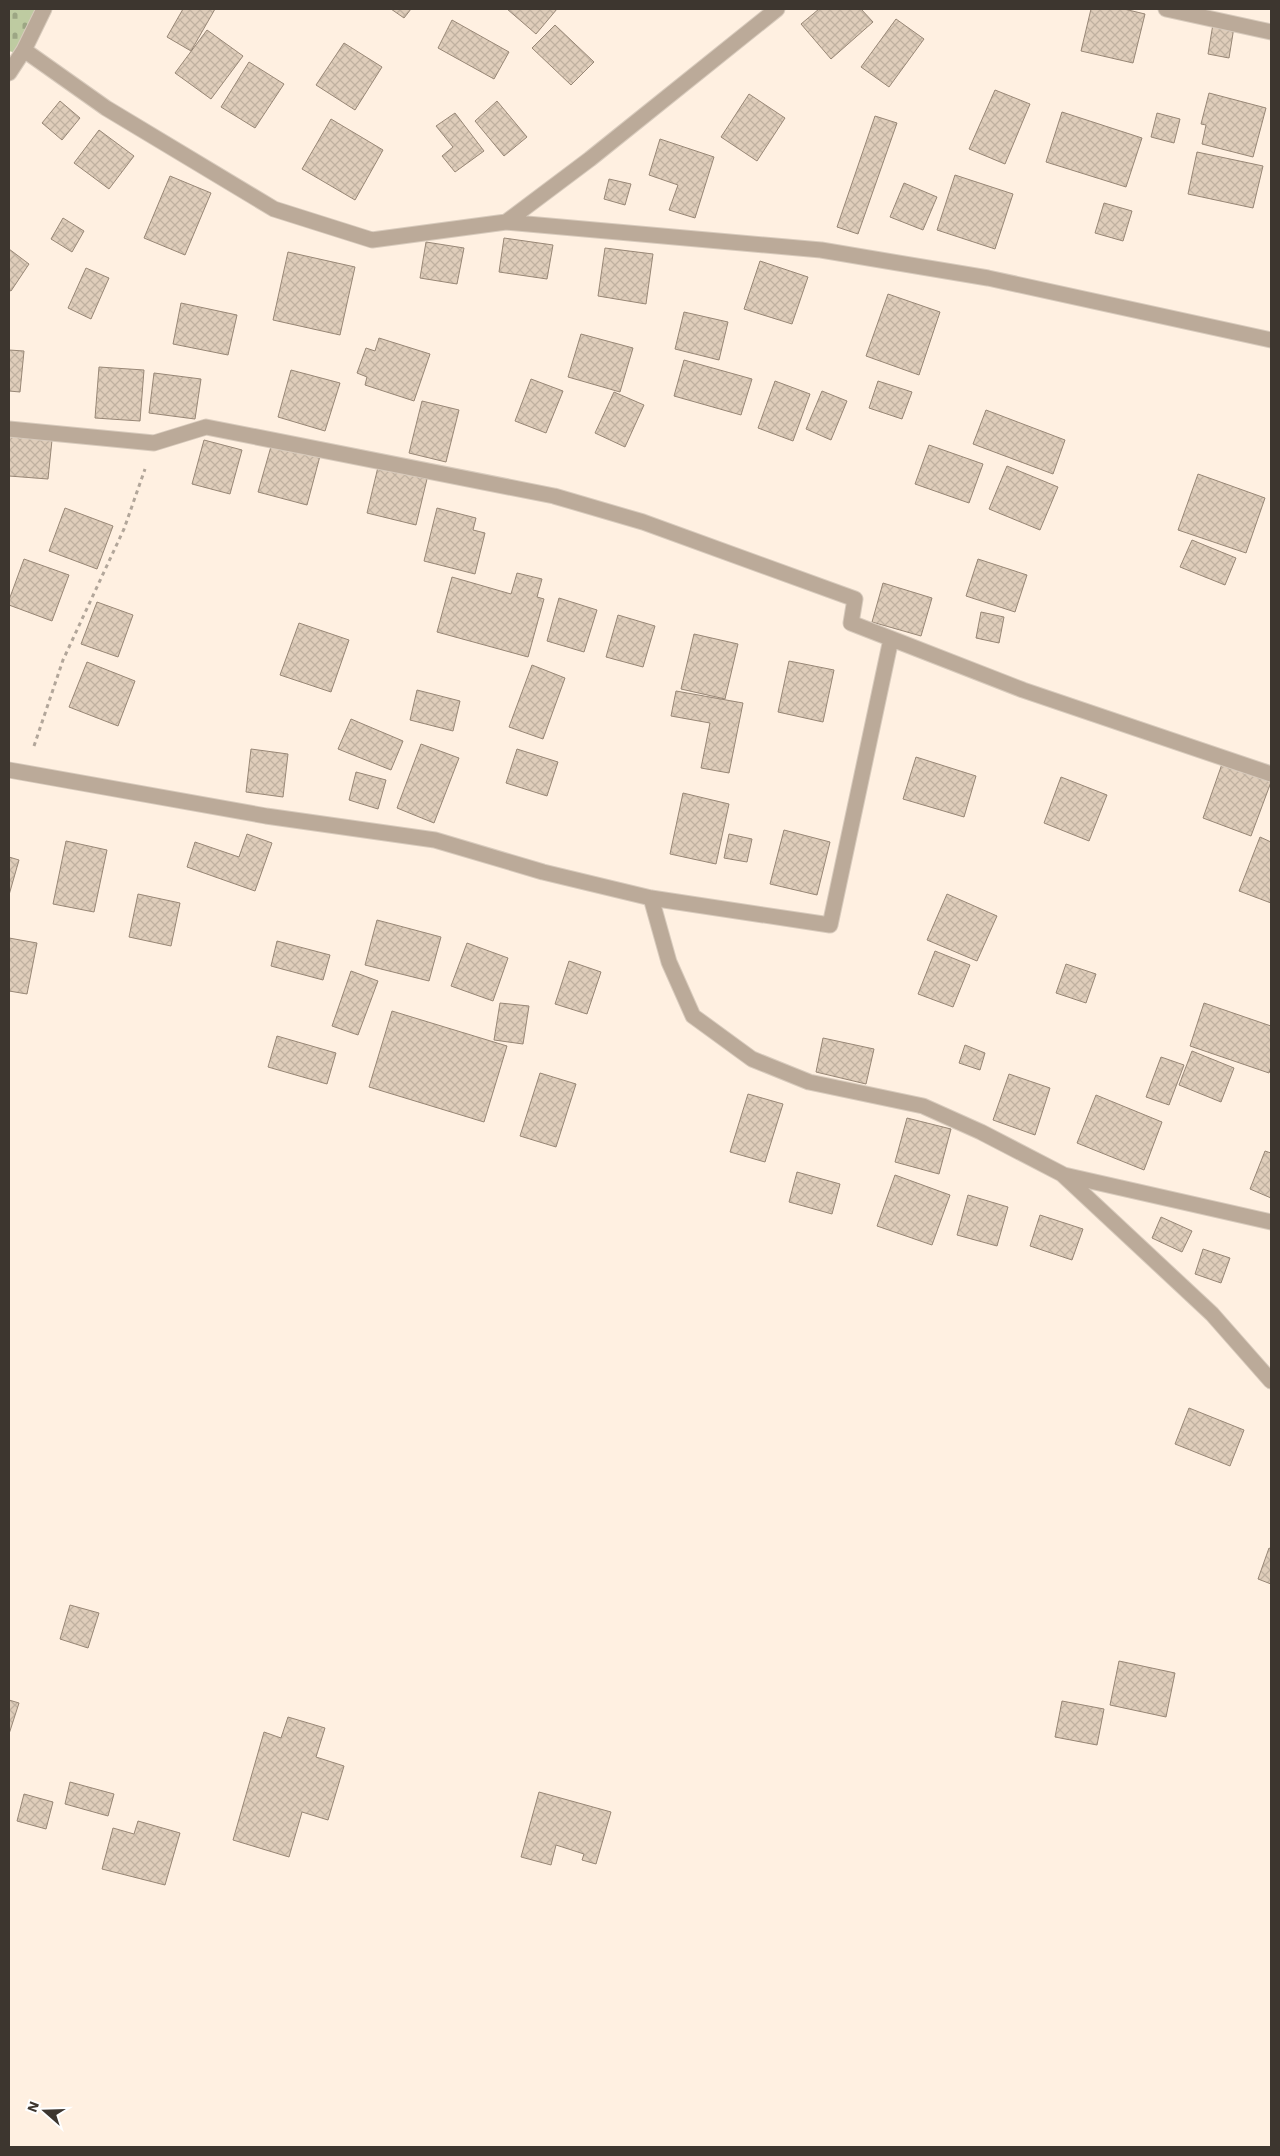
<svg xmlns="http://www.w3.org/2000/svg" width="1280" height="2156" viewBox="0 0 1280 2156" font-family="'Work Sans',sans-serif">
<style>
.cemetery{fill:url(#cemetery-stones)}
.building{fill:url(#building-cross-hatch);stroke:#988776}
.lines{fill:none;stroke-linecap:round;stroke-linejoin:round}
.minor-casing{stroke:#d8cbbd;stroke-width:17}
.path{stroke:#b2a69a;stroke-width:3;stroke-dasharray:4 4;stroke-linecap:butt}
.minor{stroke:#ba9;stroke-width:15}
</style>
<defs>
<pattern id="cemetery-stones" width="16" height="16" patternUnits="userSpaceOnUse" patternTransform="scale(1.25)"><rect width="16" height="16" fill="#becba1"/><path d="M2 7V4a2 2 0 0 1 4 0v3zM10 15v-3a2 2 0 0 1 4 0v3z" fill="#9ca684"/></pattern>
<pattern id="building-cross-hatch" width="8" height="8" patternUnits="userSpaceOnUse" patternTransform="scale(1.25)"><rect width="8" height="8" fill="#dfcdba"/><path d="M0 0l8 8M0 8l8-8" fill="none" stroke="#c0b1a0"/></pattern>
</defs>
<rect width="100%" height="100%" fill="#fff0e1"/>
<path class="cemetery" d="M9 9H41L19 54 9 51Z"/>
<path class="building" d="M183 9H215L191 51 167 37Z
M391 9H411L404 18Z
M507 9H557L536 34Z
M819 9H861L873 22 831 59 801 24Z
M1091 9H1124L1145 14 1133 63 1081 51Z
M896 19 924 39 889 87 861 67Z
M452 20 509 52 494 79 438 48Z
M1213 24 1234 27 1229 58 1208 54Z
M555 25 594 62 571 85 532 48Z
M207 30 243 56 211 99 175 73Z
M344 43 382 67 355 110 316 85Z
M249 62 284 84 255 128 221 107Z
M995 90 1030 104 1005 164 969 149Z
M1209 93 1266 108 1253 157 1202 144 1206 125 1201 124Z
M749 94 785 118 757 161 721 137Z
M60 101 80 118 62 140 42 123Z
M497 101 527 137 504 156 475 121Z
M1062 112 1142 138 1126 187 1046 162Z
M455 113 484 151 455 172 442 156 453 147 436 126Z
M1157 113 1180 119 1174 143 1151 137Z
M875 116 897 123 858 234 837 227Z
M331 119 383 150 355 200 302 169Z
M99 130 134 156 109 189 74 163Z
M660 139 714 157 695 218 669 210 678 185 649 175Z
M1197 152 1263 166 1253 208 1188 194Z
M955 175 1013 194 995 249 937 230Z
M170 176 211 193 185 255 144 238Z
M609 179 631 184 625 205 604 199Z
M904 183 937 197 923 230 890 217Z
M1104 203 1132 211 1123 241 1095 233Z
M63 218 84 231 72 252 51 239Z
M504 238 553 245 547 279 499 272Z
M426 242 464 248 457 284 420 278Z
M605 248 653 254 646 304 598 296Z
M9 249 29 264 11 291 9 290Z
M288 252 355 267 340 335 273 320Z
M760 261 808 277 792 324 744 309Z
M86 268 109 278 91 319 68 308Z
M888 294 940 312 919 375 866 356Z
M181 303 237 315 228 355 173 344Z
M684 312 728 322 719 360 675 349Z
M581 334 633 348 620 392 568 377Z
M379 338 430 354 414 401 365 385 367 377 357 373 366 348 375 351Z
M9 350 24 351 20 392 9 391Z
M684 360 752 379 741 415 674 396Z
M99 367 144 370 140 421 95 418Z
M291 370 340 383 325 431 278 417Z
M154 373 201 379 195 419 149 413Z
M531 379 563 391 546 433 515 421Z
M775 381 810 394 793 441 758 428Z
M878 381 912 392 902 419 869 408Z
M822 391 847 401 831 440 806 429Z
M614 392 644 405 625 447 595 433Z
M422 401 459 410 446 462 409 453Z
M986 410 1065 440 1053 474 973 444Z
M9 436 52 440 48 479 9 476Z
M204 440 242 450 230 494 192 484Z
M272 443 320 456 307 505 258 492Z
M929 445 983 464 969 503 915 484Z
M1007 466 1058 487 1040 530 989 509Z
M378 467 427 479 416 525 367 513Z
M1198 474 1265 498 1246 553 1178 530Z
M65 508 113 526 97 569 49 551Z
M437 508 476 518 473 530 485 533 475 574 424 561Z
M1192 540 1236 558 1225 585 1180 567Z
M24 559 69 575 52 621 9 605V600Z
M978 559 1027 575 1015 612 966 596Z
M517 573 542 579 537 597 544 599 528 657 437 632 452 577 511 594Z
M883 583 932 598 921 636 872 622Z
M559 598 597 610 584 652 547 641Z
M97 602 133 615 118 657 81 644Z
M981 612 1004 617 999 643 976 638Z
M618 615 655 626 643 667 606 657Z
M299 623 349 640 331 692 280 675Z
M694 634 738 644 725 699 681 689Z
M789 661 834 670 823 722 778 712Z
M87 662 135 681 118 726 69 707Z
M532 665 565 678 543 739 509 727Z
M417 690 460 701 453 731 410 720Z
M676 691 743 703 729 773 701 768 710 723 671 716Z
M351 719 403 741 391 770 338 749Z
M421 744 459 758 434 823 397 808Z
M251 749 288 754 283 797 246 792Z
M517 749 558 762 547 796 506 783Z
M916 757 976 776 964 817 903 799Z
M1222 764 1271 782 1251 836 1203 818Z
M356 772 386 780 378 809 349 800Z
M1061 777 1107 795 1089 841 1044 823Z
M683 793 729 804 716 864 670 854Z
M784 830 830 842 817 895 770 884Z
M247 834 272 843 255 891 187 867 195 842 239 857Z
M729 834 752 839 747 862 724 858Z
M1260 837 1271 842V903L1239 891Z
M66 841 107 850 94 912 53 904Z
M9 857 19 860 9 895Z
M138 894 180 903 171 946 129 937Z
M947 894 997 916 977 961 927 940Z
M377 920 441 937 429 981 365 965Z
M9 938 37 943 27 994 9 991Z
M277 941 330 955 323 980 271 966Z
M467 943 508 958 493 1001 451 986Z
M935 951 970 965 953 1007 918 994Z
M569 961 601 972 587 1014 555 1004Z
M1066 964 1096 974 1086 1003 1056 993Z
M351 971 378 981 358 1035 332 1026Z
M500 1003 529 1006 523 1044 494 1040Z
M1204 1003 1271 1026V1067L1269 1073 1190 1046Z
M392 1011 507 1046 484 1122 369 1087Z
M277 1036 336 1053 327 1084 268 1067Z
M823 1038 874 1049 866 1084 816 1072Z
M965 1045 985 1053 980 1070 959 1063Z
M1192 1051 1234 1068 1221 1102 1179 1085Z
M1161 1057 1184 1065 1169 1105 1146 1097Z
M540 1073 576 1084 556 1147 520 1136Z
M1009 1074 1050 1088 1035 1135 993 1120Z
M748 1094 783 1104 765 1162 730 1152Z
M1096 1095 1162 1122 1144 1170 1077 1143Z
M907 1118 951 1129 939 1174 895 1162Z
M1265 1151 1271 1153V1198L1250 1189Z
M797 1172 840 1184 832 1214 789 1202Z
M895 1175 950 1195 932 1245 877 1226Z
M968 1195 1008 1207 997 1246 957 1235Z
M1040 1215 1083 1229 1072 1260 1030 1246Z
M1161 1217 1192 1231 1182 1252 1152 1238Z
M1203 1249 1230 1258 1221 1283 1195 1274Z
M1189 1408 1244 1430 1230 1466 1175 1444Z
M1269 1548 1271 1549V1584L1258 1579Z
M70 1605 99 1613 88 1648 60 1639Z
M1119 1661 1175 1673 1166 1717 1110 1705Z
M9 1700 19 1703 9 1734Z
M1062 1701 1104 1709 1097 1745 1055 1737Z
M288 1717 325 1728 316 1757 344 1766 328 1820 302 1812 289 1857 233 1840 264 1732 281 1738Z
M70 1782 114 1794 108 1816 65 1804Z
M539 1792 611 1812 596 1864 582 1860 584 1854 556 1845 551 1865 521 1857Z
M24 1794 53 1802 46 1829 17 1821Z
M138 1821 180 1833 165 1885 102 1869 113 1828 134 1834Z"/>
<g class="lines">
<defs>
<path id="minor" d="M1166 9 1271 32
M24 50 106 108 274 209 372 240 506 222 590 159 777 9
M9 73 24 50 44 9
M506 222 821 250 988 278 1271 340
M9 429 154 443 206 427 554 496 643 522 855 599 851 623 1023 690 1271 774
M9 770 266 816 435 840 543 872 651 898 830 925 891 639
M651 898 669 962 693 1016 752 1059 809 1082 923 1106 981 1132 1062 1174 1212 1314 1271 1381
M1064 1175 1271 1222"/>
</defs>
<use href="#minor" class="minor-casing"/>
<path class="path" d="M34 746 63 660 124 529 145 469"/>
<use href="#minor" class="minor"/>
</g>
<rect width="1280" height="2156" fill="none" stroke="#3d362f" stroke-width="20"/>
<g transform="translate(45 2111) rotate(290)" stroke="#ffffff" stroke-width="4" paint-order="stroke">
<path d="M0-4L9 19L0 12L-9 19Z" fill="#3d362f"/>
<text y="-8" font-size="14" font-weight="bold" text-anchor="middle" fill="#3d362f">N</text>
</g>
</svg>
